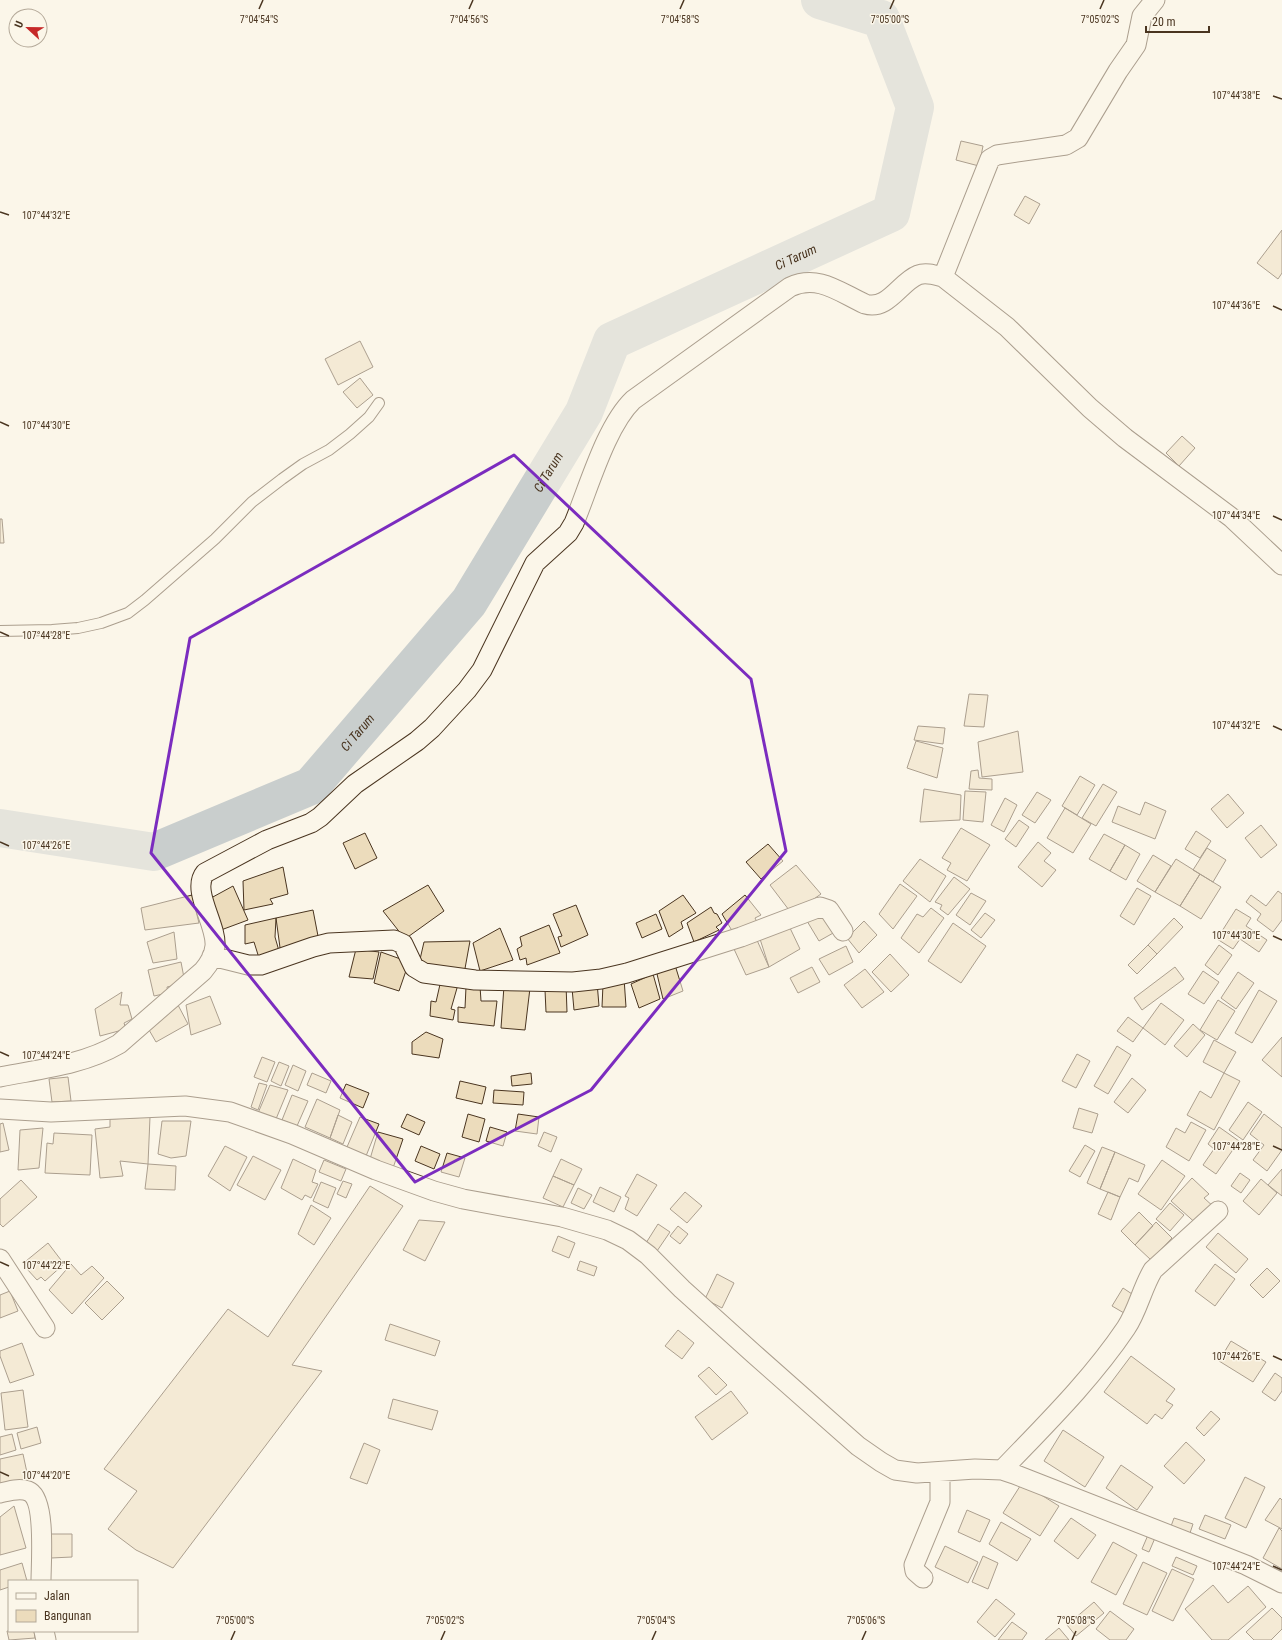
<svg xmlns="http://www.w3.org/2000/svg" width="1282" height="1640" viewBox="0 0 1282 1640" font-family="'Roboto Condensed',sans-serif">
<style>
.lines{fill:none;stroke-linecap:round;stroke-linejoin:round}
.river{stroke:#c9cecd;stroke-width:38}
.building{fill:#ecdcbc;stroke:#4a3520}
.service-casing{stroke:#4a3520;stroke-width:12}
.minor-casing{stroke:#4a3520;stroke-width:21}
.service{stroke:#fbf6e9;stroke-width:10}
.minor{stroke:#fbf6e9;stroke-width:19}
.marked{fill:none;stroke:#7b2cbf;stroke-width:3;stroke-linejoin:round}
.ticks{fill:none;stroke:#4a3520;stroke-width:1.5}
.labels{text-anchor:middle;stroke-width:3;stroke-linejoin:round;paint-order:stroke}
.water-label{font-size:13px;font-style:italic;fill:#4a3520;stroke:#fbf6e9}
.ticks-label{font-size:10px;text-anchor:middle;fill:#4a3520;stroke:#fbf6e9;stroke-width:3;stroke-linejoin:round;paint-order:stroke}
</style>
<rect width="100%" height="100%" fill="#fbf6e9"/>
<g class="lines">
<path class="river" id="s1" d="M0 828 154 852 311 786 469 602 584 412 612 341 891 213 915 107 881 19 820 0"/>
</g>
<path class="building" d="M961 141 983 146 979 166 956 160Z
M1025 196 1040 204 1029 224 1014 215Z
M1282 230V273L1278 279 1257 263Z
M360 341 373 367 338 385 325 359Z
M360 378 373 395 357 408 343 392Z
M1182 436 1195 448 1179 466 1166 453Z
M0 519H2L4 543H0Z
M969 694 988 695 984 727 964 726Z
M918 726 945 728 943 744 914 740Z
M1018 731 1023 772 982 777 978 742Z
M916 741 943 748 937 778 907 768Z
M978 770 979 778 992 779V790L969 789 971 771Z
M1080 776 1095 785 1077 815 1062 806Z
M1103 784 1117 792 1096 826 1082 818Z
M924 789 961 795 960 820 920 822Z
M965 791 986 792 983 822 963 820Z
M1037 792 1051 800 1035 823 1022 815Z
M1228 794 1244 813 1227 828 1211 809Z
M1005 798 1017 805 1004 832 991 825Z
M1145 802 1166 811 1155 839 1112 822 1118 806 1140 815Z
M1065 808 1091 824 1073 853 1047 838Z
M1019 820 1029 827 1016 847 1005 839Z
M1261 825 1277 845 1261 858 1245 838Z
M961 828 990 845 967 881 947 870 951 863 942 858Z
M1196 831 1211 841 1200 858 1185 849Z
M365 833 377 858 355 869 343 843Z
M1104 834 1125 845 1110 871 1089 859Z
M1038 842 1051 853 1044 861 1056 870 1042 887 1018 867Z
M768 844 783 861 761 879 746 862Z
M1125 845 1140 854 1126 880 1110 871Z
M1207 848 1226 860 1213 882 1193 870Z
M1153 855 1171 866 1155 892 1137 881Z
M920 859 946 876 930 902 903 881Z
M1176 859 1200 874 1180 906 1155 892Z
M796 865 821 894 792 914 770 885Z
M283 867 288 894 270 899 273 904 244 910 243 881Z
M1200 874 1221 887 1201 919 1180 906Z
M954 877 970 889 948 915 940 909 942 905 935 902Z
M900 884 917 896 893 929 879 914Z
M428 885 444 911 405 939 383 911Z
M233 886 248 920 221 930 211 898Z
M1137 888 1151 896 1134 925 1120 916Z
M1278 891 1282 894V920L1273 932 1257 920 1261 914 1246 902 1251 895 1266 906Z
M971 893 986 901 970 925 956 915Z
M192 895 199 923 145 930 141 908Z
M683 895 696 913 681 922 683 928 669 937 659 911Z
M745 895 761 915 755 918 758 924 734 934 722 914Z
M576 905 588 935 561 947 558 937 562 936 553 914Z
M711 907 714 913 717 914 722 923 716 927 719 930 694 942 687 923Z
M931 908 944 918 919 953 901 938 917 914 923 917Z
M1236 909 1251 918 1246 926 1267 940 1259 952 1240 939 1233 949 1217 939Z
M313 910 318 936 281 955 276 918Z
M824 912 835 932 819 941 807 921Z
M985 913 995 920 981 938 971 930Z
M656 914 662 929 642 938 636 923Z
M276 918 275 937 279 951 259 958 254 942 245 944V925Z
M1174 918 1183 927 1157 954 1148 945Z
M864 921 877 935 859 953 847 938Z
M953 923 986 946 961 983 928 961Z
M549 925 560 953 527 965 526 958 520 960 517 949 522 946 520 937Z
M500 928 513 960 480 971 473 943Z
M790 928 800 949 769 967 760 939Z
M174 932 177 959 153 963 147 942Z
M756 938 769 967 746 975 734 949Z
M470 941 464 974 418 968 424 942Z
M1148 945 1157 954 1137 974 1128 965Z
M1219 945 1232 955 1218 975 1205 965Z
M846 946 853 962 829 975 819 959Z
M356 949 379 952 373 979 349 977Z
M381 952 409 962 399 991 374 983Z
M890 954 909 975 891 992 872 972Z
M181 962 185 983 167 987 168 993 154 996 148 970Z
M675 965 683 991 663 999 657 974Z
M812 967 820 982 798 993 790 978Z
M1175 967 1184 979 1142 1010 1134 998Z
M865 969 884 992 862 1008 844 985Z
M1203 971 1219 982 1204 1004 1188 994Z
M1238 972 1254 983 1236 1009 1221 998Z
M653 974 660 999 639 1008 631 984Z
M624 978 626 1007H602L603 984Z
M441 980 459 981 451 1009 455 1010 453 1020 430 1016 431 1001 436 1002Z
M597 982 599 1006 574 1010 572 988Z
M566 984 567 1012H546L545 990Z
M480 986 481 1001H497L494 1026 458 1022V1007L465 1008 466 987Z
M504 986 530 988 525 1030 501 1028Z
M1259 990 1277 1001 1252 1043 1235 1033Z
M122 992 120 1005H128L132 1019 124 1023 126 1029 100 1036 95 1009Z
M210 996 221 1024 191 1035 186 1005Z
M1218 1000 1235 1011 1217 1040 1200 1030Z
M1161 1003 1184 1020 1165 1045 1143 1028Z
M178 1005 188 1024 156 1042 145 1023Z
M1128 1017 1143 1028 1133 1042 1117 1031Z
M1193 1024 1205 1035 1187 1057 1174 1046Z
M426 1032 443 1039 439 1058 412 1054V1042Z
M1282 1037V1077L1262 1060Z
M1214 1040 1236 1052 1224 1073 1203 1062Z
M1117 1046 1131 1055 1108 1094 1094 1086Z
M1077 1054 1090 1061 1076 1088 1062 1081Z
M262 1057 275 1062 267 1082 254 1077Z
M279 1062 289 1066 281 1086 271 1081Z
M293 1065 306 1071 298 1091 285 1085Z
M312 1073 331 1081 326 1093 307 1085Z
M531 1073 532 1084 512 1086 511 1076Z
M1224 1073 1240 1081 1214 1130 1187 1115 1200 1091 1211 1098Z
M68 1077 71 1101 52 1102 49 1079Z
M1132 1078 1146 1090 1128 1113 1114 1102Z
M460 1081 486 1087 482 1104 456 1098Z
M259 1083 267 1085 258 1110 251 1107Z
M346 1084 369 1093 363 1108 340 1098Z
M270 1085 288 1090 276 1119 258 1113Z
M494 1090 524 1092 523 1105 493 1103Z
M292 1095 308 1101 297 1126 282 1120Z
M317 1099 340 1110 330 1138 305 1127Z
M1248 1102 1262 1112 1243 1140 1229 1130Z
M1079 1108 1098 1114 1092 1133 1073 1128Z
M407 1114 425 1122 419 1135 401 1127Z
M468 1114 485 1119 479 1142 462 1137Z
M518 1114 539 1117 537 1134 515 1131Z
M1264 1114 1282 1128V1150L1267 1171 1253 1160 1264 1145 1250 1134Z
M338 1115 352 1122 343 1144 330 1138Z
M150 1117 148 1164 120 1161 123 1176 100 1178 95 1129 110 1127V1119Z
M360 1117 379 1124 366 1156 347 1147Z
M162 1121H191L186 1156 171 1158 158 1154Z
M1191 1122 1206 1130 1189 1161 1166 1147 1176 1128 1185 1133Z
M3 1123 9 1150 0 1152V1124Z
M490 1127 507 1132 503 1146 486 1141Z
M1219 1127 1239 1141 1216 1174 1203 1165 1214 1149 1208 1144Z
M43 1128 39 1168 18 1170 20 1130Z
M378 1132 403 1139 393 1168 370 1159Z
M544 1132 557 1137 551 1152 538 1146Z
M54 1133 92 1135 90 1175 45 1173 47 1143 53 1144Z
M1085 1145 1095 1151 1080 1177 1069 1171Z
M225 1146 247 1157 230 1191 208 1176Z
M421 1146 440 1154 434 1169 415 1161Z
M1102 1147 1115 1152 1100 1189 1087 1183Z
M1115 1152 1145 1165 1138 1182 1129 1178 1120 1197 1100 1189Z
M447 1153 465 1158 459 1177 441 1172Z
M253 1156 281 1170 265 1200 237 1185Z
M293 1159 316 1170 312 1182 318 1184 311 1198 305 1195 302 1200 281 1188Z
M561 1159 582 1169 574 1185 553 1176Z
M324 1160 346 1169 341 1181 319 1172Z
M1162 1160 1185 1176 1161 1210 1138 1194Z
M148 1164 176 1166 175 1190 145 1189Z
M1282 1169V1196L1268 1185Z
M1240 1173 1250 1180 1241 1193 1231 1186Z
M637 1174 657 1185 637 1216 625 1209 629 1198 625 1196Z
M553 1176 574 1185 563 1207 543 1198Z
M1192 1178 1209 1194 1204 1198 1215 1208 1199 1226 1171 1201Z
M1261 1179 1277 1193 1259 1215 1243 1201Z
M21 1180 37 1197 3 1227 0 1224V1199Z
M343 1181 352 1184 346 1198 337 1194Z
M321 1182 336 1188 328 1208 313 1201Z
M370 1186 403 1206 292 1365 322 1371 173 1568 136 1550 108 1529 137 1491 104 1469 228 1309 268 1337Z
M600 1187 621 1197 614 1212 593 1202Z
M578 1188 592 1195 584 1209 571 1203Z
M685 1192 702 1206 687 1223 670 1209Z
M1108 1192 1120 1197 1111 1220 1098 1214Z
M1170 1203 1184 1215 1170 1231 1156 1219Z
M311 1205 331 1218 314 1245 298 1234Z
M1139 1212 1153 1226 1135 1245 1121 1231Z
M419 1220 445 1222 425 1261 403 1250Z
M1156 1222 1172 1238 1151 1260 1135 1245Z
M658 1224 670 1232 657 1251 646 1243Z
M678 1226 688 1234 680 1244 670 1236Z
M1218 1233 1248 1259 1236 1273 1206 1247Z
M558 1236 575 1243 569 1258 552 1251Z
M48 1243 64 1264 45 1281 41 1277 37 1280 27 1269 31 1266 26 1261Z
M580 1261 597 1267 594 1276 577 1270Z
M71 1264 81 1275 92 1266 104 1278 72 1314 49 1290Z
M1215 1264 1235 1279 1215 1306 1195 1291Z
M1267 1268 1280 1281 1263 1298 1250 1285Z
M717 1274 734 1283 722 1308 705 1299Z
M107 1281 124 1298 102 1320 85 1303Z
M1123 1288 1135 1296 1124 1313 1112 1306Z
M10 1291 18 1311 0 1318V1295Z
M390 1324 440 1341 435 1356 385 1340Z
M678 1330 694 1343 682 1359 665 1346Z
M1231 1341 1266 1362 1253 1382 1219 1361Z
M22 1343 34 1375 10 1383 0 1356V1351Z
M1131 1356 1175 1389 1166 1401 1173 1405 1162 1419 1155 1414 1147 1424 1104 1392Z
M709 1367 727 1385 716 1395 698 1376Z
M1275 1373 1282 1378V1391L1275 1401 1262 1392Z
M23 1390 28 1427 5 1430 1 1393Z
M731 1391 748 1413 712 1440 695 1417Z
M393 1399 438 1411 432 1430 388 1418Z
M1211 1411 1220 1419 1204 1436 1196 1428Z
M37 1427 41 1443 21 1449 17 1433Z
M1063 1430 1104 1457 1085 1487 1044 1461Z
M12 1434 16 1450 0 1455V1437Z
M1186 1442 1205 1460 1184 1484 1164 1466Z
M364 1443 380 1450 367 1484 350 1478Z
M23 1454 29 1482 0 1484V1459Z
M1121 1465 1153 1487 1137 1510 1106 1488Z
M1245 1477 1265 1487 1246 1528 1225 1518Z
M1022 1483 1059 1506 1040 1536 1003 1513Z
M1280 1498 1282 1500V1529L1265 1520Z
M14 1506 26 1548 0 1555V1517Z
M967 1510 990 1520 980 1542 958 1532Z
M1205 1515 1231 1525 1225 1539 1199 1529Z
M1071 1518 1096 1535 1078 1559 1054 1541Z
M1174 1518 1193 1524 1189 1536 1170 1529Z
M1001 1522 1031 1539 1017 1561 989 1544Z
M1279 1528 1282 1531V1569L1263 1558Z
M51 1534H72V1557L51 1558Z
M1148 1535 1155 1538 1149 1552 1142 1549Z
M1113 1542 1137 1555 1116 1595 1091 1582Z
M945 1546 978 1562 968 1583 935 1567Z
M983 1556 998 1563 988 1589 972 1582Z
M1176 1557 1197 1566 1193 1575 1172 1566Z
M1143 1562 1167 1573 1147 1615 1123 1604Z
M22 1563 27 1581H9V1587L0 1590V1570Z
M1172 1569 1194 1579 1173 1621 1152 1611Z
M1213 1585 1228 1603 1248 1586 1266 1607 1228 1640H1212L1185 1609Z
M996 1599 1015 1614 995 1637 977 1622Z
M1094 1602 1104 1613 1076 1636 1067 1625Z
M1272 1608 1282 1618V1629L1271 1640H1254L1246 1632Z
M1110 1611 1134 1629 1126 1640H1110L1096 1629Z
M1012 1622 1027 1633 1022 1640H998Z
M1059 1628 1069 1640H1045Z
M7 1631H34L35 1638 9 1640Z"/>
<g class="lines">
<defs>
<path id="service" d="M0 631 52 630 78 628 101 623 128 613 145 600 215 539 252 502 282 479 303 464 329 450 350 434 369 417 379 403"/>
<path id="minor" d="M943 277 990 159 997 155 1066 145 1078 138 1118 71 1136 45 1142 16 1155 0
M212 956 248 965H261L313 947 329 943 394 940 403 944 414 967 424 973 475 980 573 982 601 979 627 973 741 937 820 907 829 910 843 931
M0 1077C40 1069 83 1065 119 1044L203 971C209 964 214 956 215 946 217 925 191 890 205 873L267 840 311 823 320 817 355 784 417 741 432 728 467 690 482 670 535 563 568 533 574 523C589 487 606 426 633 400L790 287C818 274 839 292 865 304 888 311 900 282 918 275 926 272 935 275 943 277L1007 327 1090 408 1125 438 1232 518 1282 565
M0 1109 51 1112 185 1106 230 1112 292 1134 376 1170 434 1191 463 1199 562 1217 607 1230 628 1240 648 1255 682 1289 754 1354 858 1446 881 1462 895 1470 917 1473 975 1469 1002 1470 1014 1474 1246 1565 1282 1583
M0 1259 45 1328
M1002 1470C1045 1425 1091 1380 1126 1328 1138 1310 1142 1288 1153 1270L1218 1211
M0 1493C9 1491 21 1487 30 1492 46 1502 41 1563 41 1581
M923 1578 915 1571 914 1565 940 1502V1472
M44 1631 46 1640"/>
</defs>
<use href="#service" class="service-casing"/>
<use href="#minor" class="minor-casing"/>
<use href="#service" class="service"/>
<use href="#minor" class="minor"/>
</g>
<path d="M0 0H1282V1640H0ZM514 455 751 679 786 851 591 1090 415 1182 151 853 190 638Z" fill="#fbf6e9" fill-opacity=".55" fill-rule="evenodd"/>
<path class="marked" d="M514 455 751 679 786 851 591 1090 415 1182 151 853 190 638Z"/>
<path class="ticks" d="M259 9 263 0M469 9 473 0M680 9 684 0M890 9 894 0M1100 9 1104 0M1273 96 1282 99M0 212 9 215M1273 306 1282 310M0 422 9 426M1273 516 1282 520M0 632 9 636M1273 726 1282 730M0 842 9 846M1273 936 1282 940M0 1052 9 1056M1273 1146 1282 1150M0 1262 9 1266M1273 1356 1282 1360M0 1472 9 1476M1273 1566 1282 1570M231 1640 235 1631M441 1640 445 1631M652 1640 656 1631M862 1640 866 1631M1072 1640 1076 1631"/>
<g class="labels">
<g class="water-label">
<text dy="5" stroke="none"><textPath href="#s1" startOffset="1069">Ci Tarum</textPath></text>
<text dy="5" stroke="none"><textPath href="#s1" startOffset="721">Ci Tarum</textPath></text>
<text dy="5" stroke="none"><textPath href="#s1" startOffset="397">Ci Tarum</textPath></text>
</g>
</g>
<g class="ticks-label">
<text x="259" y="23">7°04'54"S</text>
<text x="469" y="23">7°04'56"S</text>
<text x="680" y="23">7°04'58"S</text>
<text x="890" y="23">7°05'00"S</text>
<text x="1100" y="23">7°05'02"S</text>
<text x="1236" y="99">107°44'38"E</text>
<text x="46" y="219">107°44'32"E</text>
<text x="1236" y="309">107°44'36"E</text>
<text x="46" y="429">107°44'30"E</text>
<text x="1236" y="519">107°44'34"E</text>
<text x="46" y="639">107°44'28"E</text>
<text x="1236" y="729">107°44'32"E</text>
<text x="46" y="849">107°44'26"E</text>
<text x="1236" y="939">107°44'30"E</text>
<text x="46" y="1059">107°44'24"E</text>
<text x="1236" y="1150">107°44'28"E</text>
<text x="46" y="1269">107°44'22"E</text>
<text x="1236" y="1360">107°44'26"E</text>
<text x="46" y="1479">107°44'20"E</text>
<text x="1236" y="1570">107°44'24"E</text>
<text x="235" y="1624">7°05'00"S</text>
<text x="445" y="1624">7°05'02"S</text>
<text x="656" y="1624">7°05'04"S</text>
<text x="866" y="1624">7°05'06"S</text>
<text x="1076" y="1624">7°05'08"S</text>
</g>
<rect x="8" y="1580" width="130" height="52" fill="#fbf6e9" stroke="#b4a999"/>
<rect x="16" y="1593" width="20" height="6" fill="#fbf6e9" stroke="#b4a999"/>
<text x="44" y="1600" font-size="12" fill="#4a3520">Jalan</text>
<rect x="16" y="1610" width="20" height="12" fill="#ecdcbc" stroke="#b4a999"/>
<text x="44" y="1620" font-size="12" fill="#4a3520">Bangunan</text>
<g transform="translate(28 28) rotate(292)"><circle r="19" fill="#fbf6e9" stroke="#b4a999"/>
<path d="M0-3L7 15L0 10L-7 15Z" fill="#c62828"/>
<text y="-6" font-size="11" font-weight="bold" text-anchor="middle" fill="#4a3520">U</text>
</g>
<path d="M1146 26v6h63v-6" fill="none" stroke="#4a3520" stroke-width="2"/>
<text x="1152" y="26" font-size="12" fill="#4a3520" stroke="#fbf6e9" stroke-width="3" paint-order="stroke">20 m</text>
</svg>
